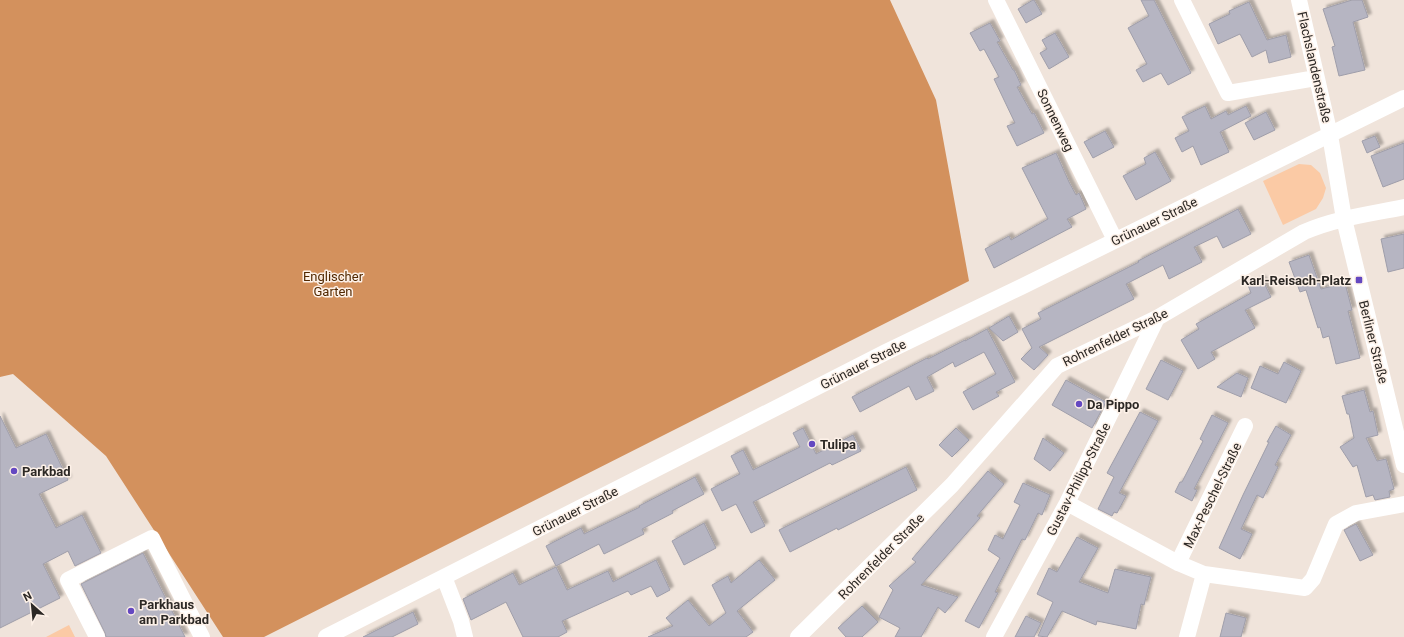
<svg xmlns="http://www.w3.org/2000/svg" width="1404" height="637" viewBox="0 0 1404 637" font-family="Roboto,sans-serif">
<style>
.green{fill:#fbcaa5}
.forest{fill:#d3915d}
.building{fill:#b6b5c2;stroke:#9f9eaa;filter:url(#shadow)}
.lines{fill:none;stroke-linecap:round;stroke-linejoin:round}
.minor{stroke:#fff;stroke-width:16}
.poi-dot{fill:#6448c1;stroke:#fdf1e8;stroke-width:1.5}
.labels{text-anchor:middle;stroke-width:3;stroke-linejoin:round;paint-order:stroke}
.street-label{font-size:13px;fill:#2c2825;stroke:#fdf1e8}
.park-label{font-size:13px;fill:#522800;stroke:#fdf1e8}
.poi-label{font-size:13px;font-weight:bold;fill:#2c2825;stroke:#fdf1e8;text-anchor:start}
</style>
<defs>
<filter id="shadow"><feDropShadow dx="3.5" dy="-3.5" stdDeviation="1" flood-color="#0004"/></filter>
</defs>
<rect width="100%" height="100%" fill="#f0e4db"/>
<path class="green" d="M1299 164 1311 165 1320 173 1326 188 1323 198 1316 209 1283 225 1263 181Z
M69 625 75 637H46Z"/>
<path class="forest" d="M0 0H890L936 100 969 281 264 637H223L106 456 13 374 0 377Z"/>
<path class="building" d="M1033 0H1034L1042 14 1026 23 1018 9Z
M1141 0H1154L1191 73 1168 85 1161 73 1143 82 1136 70 1147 64 1128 28 1149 16Z
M1352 0H1362L1368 17 1353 22 1365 70 1339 76 1332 47 1335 46 1323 9Z
M1249 2 1267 40 1286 35 1291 57 1269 63 1266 50 1252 57 1240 34 1218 44 1209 24 1230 14 1229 11Z
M990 23 1000 41 997 42 1013 70H1014L1021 85 1017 87 1032 114 1034 113 1044 133 1017 146 1007 126 1015 123 994 79 999 77 984 49 980 51 970 33Z
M1055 33 1069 57 1049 69 1040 53 1047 49 1042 40Z
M1205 106 1211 119 1226 111 1228 115 1246 106 1251 116 1220 132 1229 152 1201 165 1193 146 1182 152 1175 138 1189 131 1182 117Z
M1266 112 1275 130 1254 140 1245 123Z
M1105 131 1114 147 1093 158 1084 142Z
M1375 136 1380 147 1367 153 1362 141Z
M1404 143V179L1383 187 1371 156Z
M1155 152 1171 181 1136 200 1123 176 1146 164 1144 158Z
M1056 153 1069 182 1076 195 1079 193 1086 209 1067 219 1072 227 994 268 985 249 1009 236 1011 240 1048 219 1022 168Z
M1238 209 1251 234 1223 248 1217 236 1194 247 1202 262 1169 279 1163 265 1126 284 1134 299 1039 347 1048 355 1034 370 1021 359 1032 348 1022 329 1041 319 1038 313 1139 262 1138 261Z
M1404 234V268L1388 272 1381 239Z
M1309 255 1321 289 1345 283 1352 310 1348 311 1360 358 1336 364 1329 336 1323 338 1320 327 1318 328 1306 290 1300 292 1289 262Z
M1262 279 1271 297 1245 310 1255 328 1211 352 1215 359 1198 369 1181 340 1199 329 1196 324 1251 293 1248 285Z
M1009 316 1018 332 1003 341 989 328Z
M987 329 1015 382 996 392 999 396 973 410 963 392 996 374 984 352 955 367 953 362 927 377 934 391 916 400 909 386 860 412 852 397 927 358 928 359 965 340V341Z
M1161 360 1183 371 1168 400 1146 389Z
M1284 362 1301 371 1286 403 1251 388 1260 366 1278 374Z
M1237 373 1248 378 1241 397 1217 387Z
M1066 380 1106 402 1092 428 1052 405Z
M1364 390 1370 412 1373 411 1378 435 1366 438 1377 461 1386 459 1394 489 1389 491 1390 497 1375 500 1373 495 1366 497 1357 465 1353 467 1340 447 1354 438 1349 414H1347L1342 396Z
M1140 412 1158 421 1119 493 1126 496 1117 513 1114 512 1112 516 1098 509 1114 477 1107 473Z
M1212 415 1228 423 1194 489 1197 490 1192 501 1175 492 1180 482H1182L1203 441 1200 439Z
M0 416 16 448 46 434 68 480 39 494 56 528 82 515 101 553 75 566 68 551 43 564 60 598 0 628Z
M1276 426 1291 435 1275 465 1278 467 1263 498 1257 495 1241 529 1252 534 1240 559 1219 548 1243 495 1269 442H1267Z
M803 428 816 454 853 435 861 451 832 465 830 463 753 502 765 526 751 533 736 504 722 511 711 489 740 474 731 456 743 450 753 470 800 447 793 433Z
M956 428 969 440 952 457 939 445Z
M1043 438 1064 453 1050 471 1034 459Z
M906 467 917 490 838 530 837 528 790 552 779 530Z
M988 471 1004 484 977 516 980 518 921 585 958 597 945 613 938 607 921 637H895L900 628 879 617 893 590 889 586 916 562 912 559Z
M695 477 704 494 672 511 673 513 642 529 644 534 604 554 599 544 556 566 546 546 581 528 584 534 640 507 639 506Z
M1023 483 1050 495 1042 515 1038 513 1025 540 1022 539 995 592 998 593 979 628 965 621 1000 558 988 550 995 535 1003 539 1020 505 1014 502Z
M704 523 716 548 684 565 672 541Z
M1356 524 1373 555 1360 561 1344 530Z
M1077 537 1098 548 1079 582 1108 593 1115 569 1151 577 1144 605 1141 604 1136 629 1097 621 1096 625 1062 611 1047 637 1038 636 1053 602 1037 594 1049 568 1057 572Z
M143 553 185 637H106L105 633 81 584Z
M656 560 670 590 657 597 651 586 631 595 628 591 562 621 567 632 558 637H523L506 602 471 620 463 599 513 573 519 585 556 567 567 590 608 571 613 582Z
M759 560 775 580 737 611 753 632 746 637H648L673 626 666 618 688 600 709 626 726 613 712 585 728 576 731 583Z
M862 606 878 622 862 637H846L838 628Z
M413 612 418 624 392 637H363Z
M1226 613 1246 618 1241 637H1220Z
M1026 616 1041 623 1034 637H1015Z"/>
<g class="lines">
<path class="minor" d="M996 0 1115 240
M1182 0 1228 93 1316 78
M1299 0 1330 135 1344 219 1404 465
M1067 503 1178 563 1204 574 1305 588 1313 579 1336 524 1356 513 1404 504
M1178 563 1245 426
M444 577 461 621 465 637
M97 637 68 580 152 538 202 637
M326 637 886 352 1021 287 1404 98
M798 637 952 485 1057 366 1157 318 1304 232C1336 218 1371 214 1404 207
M994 637 1067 503 1157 318
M1187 637 1204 574"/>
</g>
<g class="poi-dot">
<rect x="1355" y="276" width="8" height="8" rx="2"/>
<circle cx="1079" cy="404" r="4"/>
<circle cx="812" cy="444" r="4"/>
<circle cx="14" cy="471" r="4"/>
<circle cx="131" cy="611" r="4"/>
</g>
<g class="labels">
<g class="street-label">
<text transform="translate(1315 67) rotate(77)" y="5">Flachslandenstraße</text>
<text transform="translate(1056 120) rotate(64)" y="5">Sonnenweg</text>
<text transform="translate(1154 221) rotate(-26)" y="5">Grünauer Straße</text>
<text transform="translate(1115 337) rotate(-26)" y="5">Rohrenfelder Straße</text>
<text transform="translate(1374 342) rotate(76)" y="5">Berliner Straße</text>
<text transform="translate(863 364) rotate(-27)" y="5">Grünauer Straße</text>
<text transform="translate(1078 479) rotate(-63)" y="5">Gustav-Philipp-Straße</text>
<text transform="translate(1212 495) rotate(-64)" y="5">Max-Peschel-Straße</text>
<text transform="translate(575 511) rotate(-27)" y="5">Grünauer Straße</text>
<text transform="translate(881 556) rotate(-45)" y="5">Rohrenfelder Straße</text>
</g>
<g class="park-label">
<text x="333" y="281">Englischer<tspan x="333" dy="15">Garten</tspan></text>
</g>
<g class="poi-label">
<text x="1351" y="285" text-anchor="end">Karl-Reisach-Platz</text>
<text x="1087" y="409">Da Pippo</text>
<text x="820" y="449">Tulipa</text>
<text x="22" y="476">Parkbad</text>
<text x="139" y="609">Parkhaus<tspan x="139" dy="15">am Parkbad</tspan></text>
</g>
</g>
<g transform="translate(32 605) rotate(333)" stroke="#fdf1e8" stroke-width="3" paint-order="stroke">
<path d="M0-3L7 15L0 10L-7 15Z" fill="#2c2825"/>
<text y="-6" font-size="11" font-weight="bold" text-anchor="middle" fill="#2c2825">N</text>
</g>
</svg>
